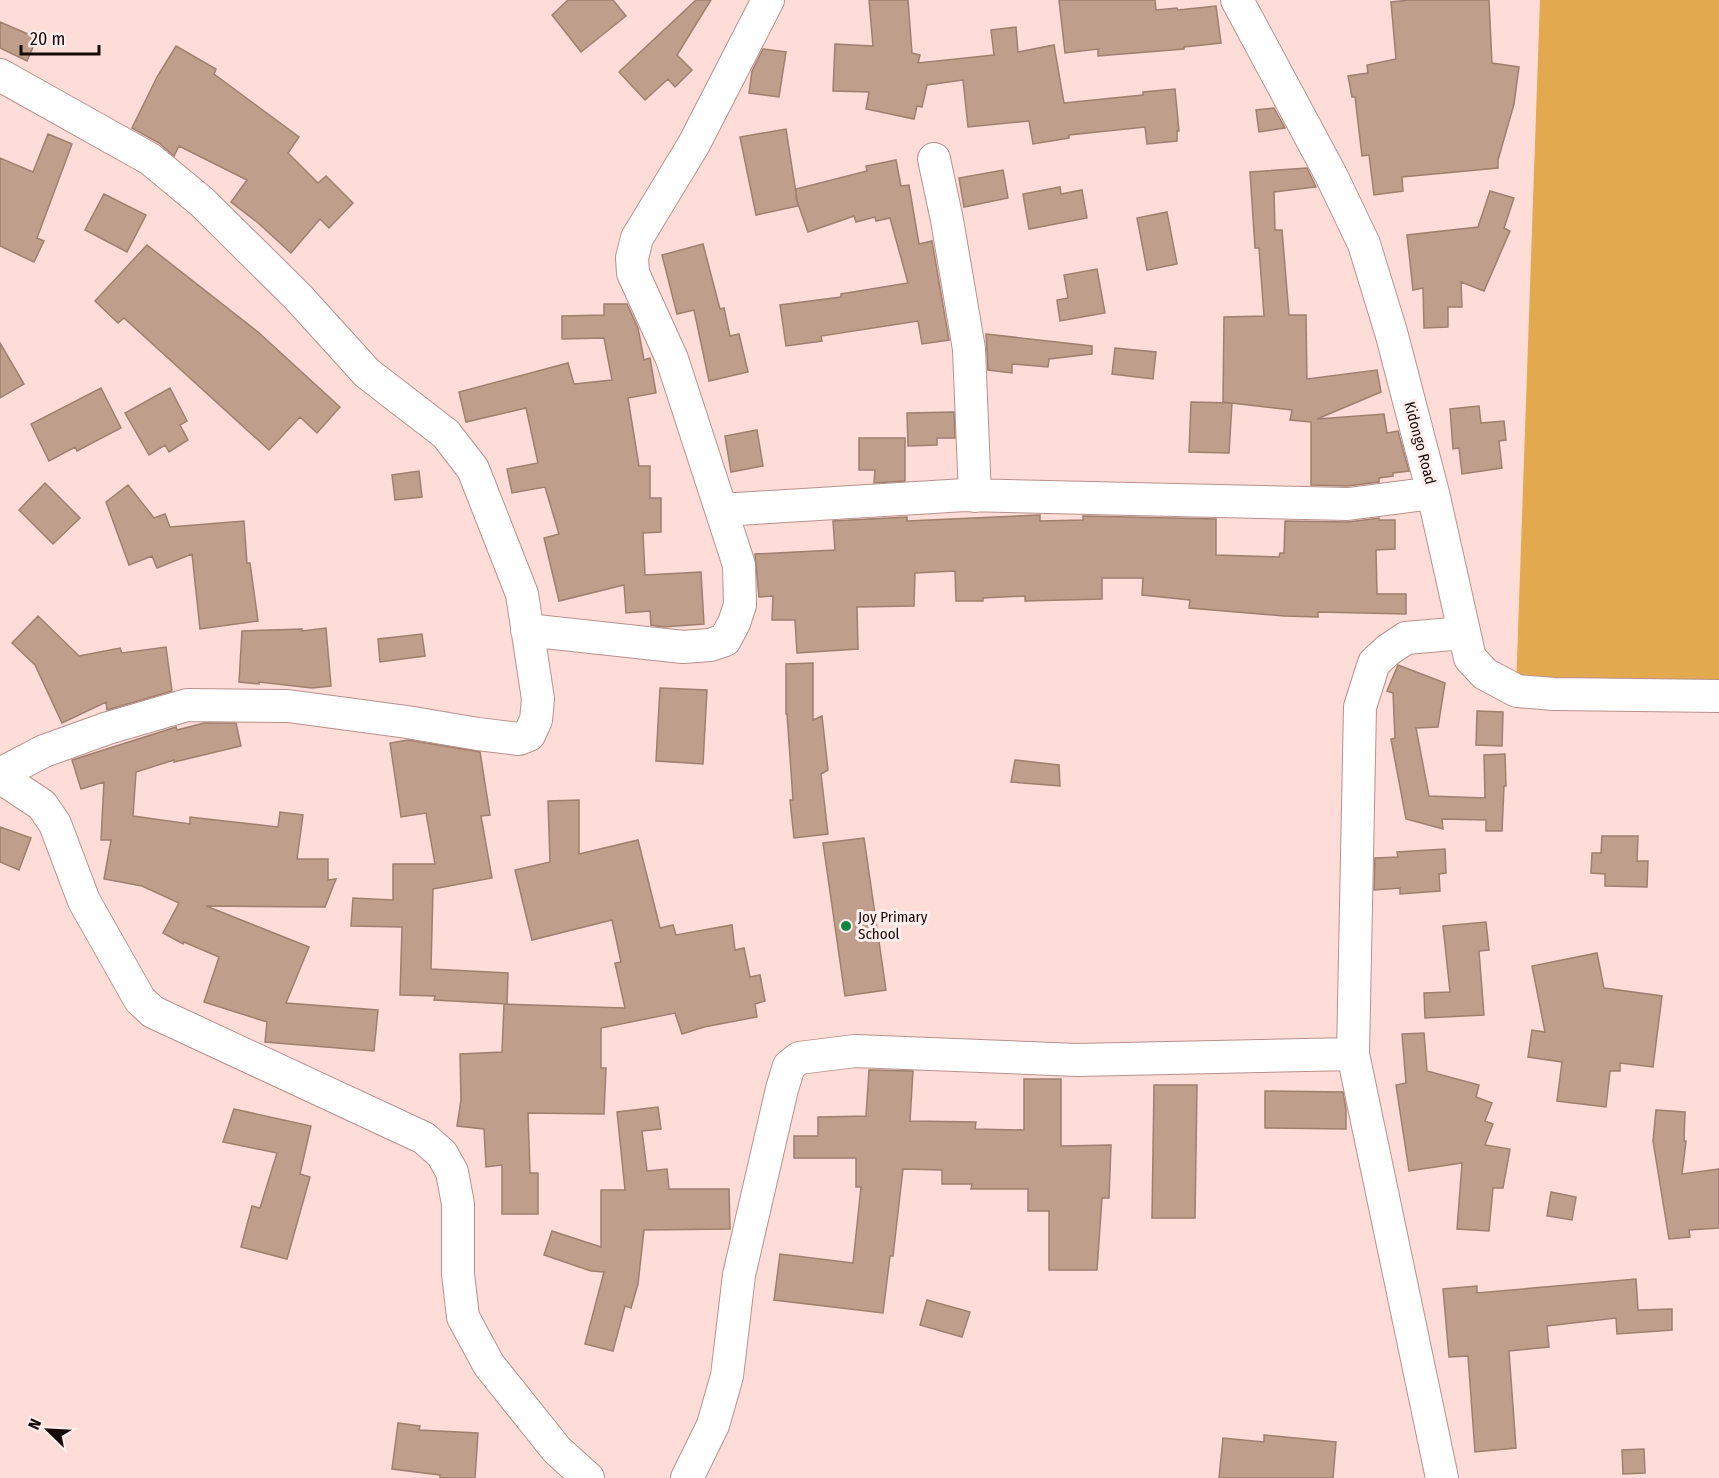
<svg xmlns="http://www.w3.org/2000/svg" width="1719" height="1478" viewBox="0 0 1719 1478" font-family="'Fira Sans Condensed',sans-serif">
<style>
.forest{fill:#e2a94f}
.building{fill:#c09e8c;stroke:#9f7f6d;stroke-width:1.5}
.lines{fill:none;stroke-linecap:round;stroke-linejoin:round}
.minor-casing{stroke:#b8918d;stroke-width:34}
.minor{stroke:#fff;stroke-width:32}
.poi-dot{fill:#0c8843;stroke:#ffeeec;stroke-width:2}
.labels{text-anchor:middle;stroke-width:6;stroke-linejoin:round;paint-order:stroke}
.street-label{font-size:15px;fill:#170a09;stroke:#ffeeec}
.poi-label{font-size:15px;fill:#170a09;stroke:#ffeeec;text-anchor:start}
</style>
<rect width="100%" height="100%" fill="#fedcd8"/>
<path class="forest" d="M1540 0H1719V684L1516 689Z"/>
<path class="building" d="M568 0H613L626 16 581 52 552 15Z
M696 0H711L677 55 692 70 675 87 668 79 645 100 619 72Z
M869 0H908L912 53 920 55 918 63 994 55 991 30 1016 27 1018 52 1054 45 1064 103 1143 95V92L1175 89 1179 131H1177V141L1147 144 1145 127 1069 135V138L1033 144 1029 121 968 127 963 80 927 85 922 107 917 106 914 119 866 109 869 92 833 91 835 44 873 46Z
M1059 0H1155L1156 10 1177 8 1178 10 1216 6 1221 43 1184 47V49L1098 56V49L1065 53Z
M1409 0H1489L1492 63 1519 67 1514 104 1498 160V168L1402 177 1403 191 1374 195 1369 155 1362 156 1355 97H1352L1348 76 1368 73 1367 65 1396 59 1391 2Z
M0 22 37 38 27 61 0 48Z
M176 46 216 69 214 74 299 137 288 153 318 183 326 176 353 203 329 228 320 219 291 253 257 222 231 202 247 180 179 146 174 156 159 143 132 128 157 77Z
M763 49 786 52 779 97 749 93 752 71Z
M1274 108 1285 128 1259 132 1256 110Z
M786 129 798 206 756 215 740 137Z
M48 134 72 144 37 238 44 241 34 262 0 246V158L33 172Z
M896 160 901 186 909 185 919 244 932 241 949 340 922 344 918 321 821 336 822 341 786 346 780 305 841 297V294L908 283 890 218 876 221 875 217 856 222 854 216 808 232 796 198V189L867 171 866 166Z
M1307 168 1316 187 1274 192 1275 230H1282L1289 315H1306L1307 379 1377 370 1381 392 1317 419 1384 414 1387 433 1398 431 1409 471 1393 473V476L1379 478V482L1347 486 1311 485V422L1290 420 1292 410 1223 402 1224 317 1264 316 1259 248H1255L1250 172Z
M1003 170 1008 198 964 207 959 178Z
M1060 187 1061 194 1082 190 1087 218 1029 229 1023 194Z
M1490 191 1514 198 1504 228 1510 231 1484 291 1461 282 1462 307H1448V327L1424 328 1423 288 1413 290 1407 235 1478 227Z
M104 194 146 215 127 252 85 230Z
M1167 212 1177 264 1147 270 1137 218Z
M703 244 720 309 724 308 730 336 739 334 748 372 709 381 694 310 677 314 662 255Z
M147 245 258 332 340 407 317 433 300 417 269 450 124 318 118 323 95 301Z
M1097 269 1105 313 1060 321 1057 300 1068 298 1064 275Z
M604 304H627L638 328 644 360 650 358 656 393 628 398 639 466H650V498H661V532L643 533 645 575 701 572 704 624 663 627 651 625 650 611 626 613 624 585 559 601 544 538 559 534 545 487 512 493 507 469 538 463 526 408 466 422 459 392 568 363 574 384 612 380 604 338 562 339V316L604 315Z
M986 334 1092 346V354L1049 359 1048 367 1012 364V373L988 370Z
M0 343 24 384 0 398Z
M1115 348 1156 352 1153 379 1112 374Z
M101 388 121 428 77 451 75 447 49 461 31 424Z
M170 388 187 421 180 425 188 440 169 452 165 445 149 455 125 413Z
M1191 402 1232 403 1229 453 1189 452Z
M1479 406 1481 423 1504 421 1506 440 1499 441 1502 468 1462 474 1459 448 1453 449 1450 409Z
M954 412 955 438H937V445L908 446 907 413Z
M757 430 763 466 731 472 725 436Z
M859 438H905V481L874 483 875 470H859Z
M419 471 422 497 395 500 392 475Z
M45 483 80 518 53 544 19 510Z
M128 485 154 518 165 514 170 527 244 521 247 563H250L258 621 200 629 192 554 157 568 152 556 129 565 106 502Z
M1040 515V521L1083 520V516L1216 519V555L1279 557 1280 553H1284L1285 521 1348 522 1379 518V520H1395V549L1376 550 1377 594H1406V614L1318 612V617L1284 616 1189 608 1190 600 1142 595 1143 578H1102V599L1025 601V596L983 598V601H956L955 571 915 573 914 606 857 607 858 649 797 653 795 620H772L773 596 759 597 755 554 835 550 833 521 907 517V521Z
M38 616 79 656 120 648 122 653 166 647 172 691 107 710 106 702 62 723 35 665 12 643Z
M326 628 331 686 312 688 259 682V684L239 682 242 631 302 629V631Z
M422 634 425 656 380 662 378 639Z
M813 663V720L822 716 828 770 821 774 828 834 794 838 790 800H793L787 714H786V664Z
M1398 665 1445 683 1438 727 1416 728 1429 796 1485 798 1484 755 1505 754 1506 786H1504L1502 831H1486V820L1442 819 1443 829 1406 819 1391 739 1395 738 1393 693 1387 691Z
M660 688 707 690 703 764 656 761Z
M1477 711 1503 712 1502 746 1476 745Z
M204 723H236L241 746 174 762V760L136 772 133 816 190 824V817L278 827 280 812 303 815 297 859H328V880L336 879 325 907 206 906 309 947 286 1003 378 1010 374 1051 265 1042 267 1022 204 1002 219 957 184 942 183 944 163 933 179 903 142 886 104 879 111 840H101L104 782 81 789 72 760 176 727 177 730Z
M408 740 480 752 490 815 481 816 492 878 433 889 431 969 508 973 507 1004 434 1000 435 996 400 995 402 927 351 926 353 898 393 900V864H435L426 813 401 817 390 743Z
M1015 760 1059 765 1060 786 1011 782Z
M579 800V854L638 840 660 928 673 925 676 935 732 925 735 950 744 948 750 977 760 975 765 1001 755 1004 757 1017 704 1027 682 1034 675 1013 601 1028V1068H606L604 1114 528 1113 530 1173H538V1214H502V1165L486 1167 484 1129 457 1126 461 1100 460 1054 502 1052 504 1004 625 1008 615 963 621 962 612 920 532 940 515 870 550 862 548 801Z
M0 827 31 838 19 870 0 862Z
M1602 836H1638L1637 861H1648L1647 887 1605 886V874L1591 873 1592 853H1601Z
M864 838 886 990 845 996 823 843Z
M1445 849 1446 873 1439 874 1440 891 1400 894V888L1374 890 1375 858 1398 857 1397 852Z
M1486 922 1489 950 1479 951 1484 1015 1425 1018 1424 993 1450 992 1443 926Z
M1597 953 1604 988 1662 996 1653 1067 1620 1063V1071H1610L1606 1107 1557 1101 1562 1062 1528 1057 1532 1030 1545 1032 1532 966Z
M1424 1033 1427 1071 1479 1085 1476 1097 1492 1103 1485 1121 1493 1124 1485 1145 1510 1149 1503 1188H1493L1489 1231 1457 1229 1462 1163 1409 1171 1396 1085 1406 1083 1402 1034Z
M869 1070 913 1071 910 1121 976 1122 975 1129 1024 1130V1079H1061V1146L1111 1145 1109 1198H1102L1097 1270H1049V1211H1028V1189H971L972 1184H942V1170L903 1169 893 1256H890L883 1313 774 1300 780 1254 853 1263 861 1187H856V1158H794V1136H818V1117L866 1116Z
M1154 1085H1197L1195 1218H1152Z
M1265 1091 1343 1092 1346 1110V1129L1265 1128Z
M658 1107 661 1129 642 1131 647 1171 667 1169 669 1189H729L730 1229 644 1230 638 1284 631 1308 625 1306 613 1351 585 1344 604 1272 591 1271 544 1255 552 1231 601 1247V1190H625L617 1112Z
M234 1109 311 1126 300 1174 310 1177 287 1259 241 1247 252 1206 260 1208 277 1153 223 1142Z
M1656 1110 1685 1112 1684 1141H1686L1682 1174 1719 1169V1228L1689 1230 1690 1237 1669 1239 1653 1141Z
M1551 1192 1576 1197 1572 1220 1547 1216Z
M1636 1279 1638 1310 1672 1309V1330L1617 1334 1616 1318 1547 1326 1549 1347 1509 1351 1516 1448 1475 1452 1468 1356 1449 1357 1443 1289 1477 1286V1293Z
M927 1300 970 1312 962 1337 920 1325Z
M398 1423 420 1426 419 1430 478 1433 475 1478H440V1475L392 1469Z
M1264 1435 1336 1442 1333 1478H1219L1223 1438 1264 1442Z
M1644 1449 1645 1473 1623 1474 1622 1450Z"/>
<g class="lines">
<defs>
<path id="minor" d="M1237 0 1331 175 1364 244 1391 332 1433 493 1470 658 1485 674 1517 691 1554 694 1719 696
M0 75 150 159 202 202 298 297 367 373 446 434 473 469 522 594 538 699 536 720 529 735 519 739 478 734 407 722 288 706 187 705 108 728 44 751 0 774
M934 159 947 220 969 349 975 496
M721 510 965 495 1348 504 1433 493
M527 630 683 647 710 645 725 640 734 623 740 605 739 565 672 359 633 273 632 258 637 238 694 144 768 0
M0 777 42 805 55 824 84 901 140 1000 153 1012 424 1138 442 1154 452 1172 458 1204V1274L463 1317 489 1365 557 1450 588 1478
M687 1478 713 1425 727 1376 739 1275 782 1089 789 1066 799 1058 855 1051 1077 1060 1353 1054
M1442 1478 1353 1054 1360 707 1374 663 1388 650 1406 638 1463 633"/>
</defs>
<use href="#minor" class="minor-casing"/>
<use href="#minor" class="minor"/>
</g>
<circle class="poi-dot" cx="846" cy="926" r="6"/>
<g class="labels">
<g class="street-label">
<text transform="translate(1420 443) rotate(75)" y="5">Kidongo Road</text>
</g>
<g class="poi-label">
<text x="858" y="922">Joy Primary<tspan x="858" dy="17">School</tspan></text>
</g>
</g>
<g transform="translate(48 1430) rotate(294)" stroke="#ffeeec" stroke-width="4.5" paint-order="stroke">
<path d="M0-4.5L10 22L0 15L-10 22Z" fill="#170a09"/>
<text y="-9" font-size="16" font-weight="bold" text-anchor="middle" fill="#170a09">N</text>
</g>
<path d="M21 45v9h78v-9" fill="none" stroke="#170a09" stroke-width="3"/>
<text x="30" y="45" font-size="18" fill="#170a09" stroke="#ffeeec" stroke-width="4.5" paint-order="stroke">20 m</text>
</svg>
